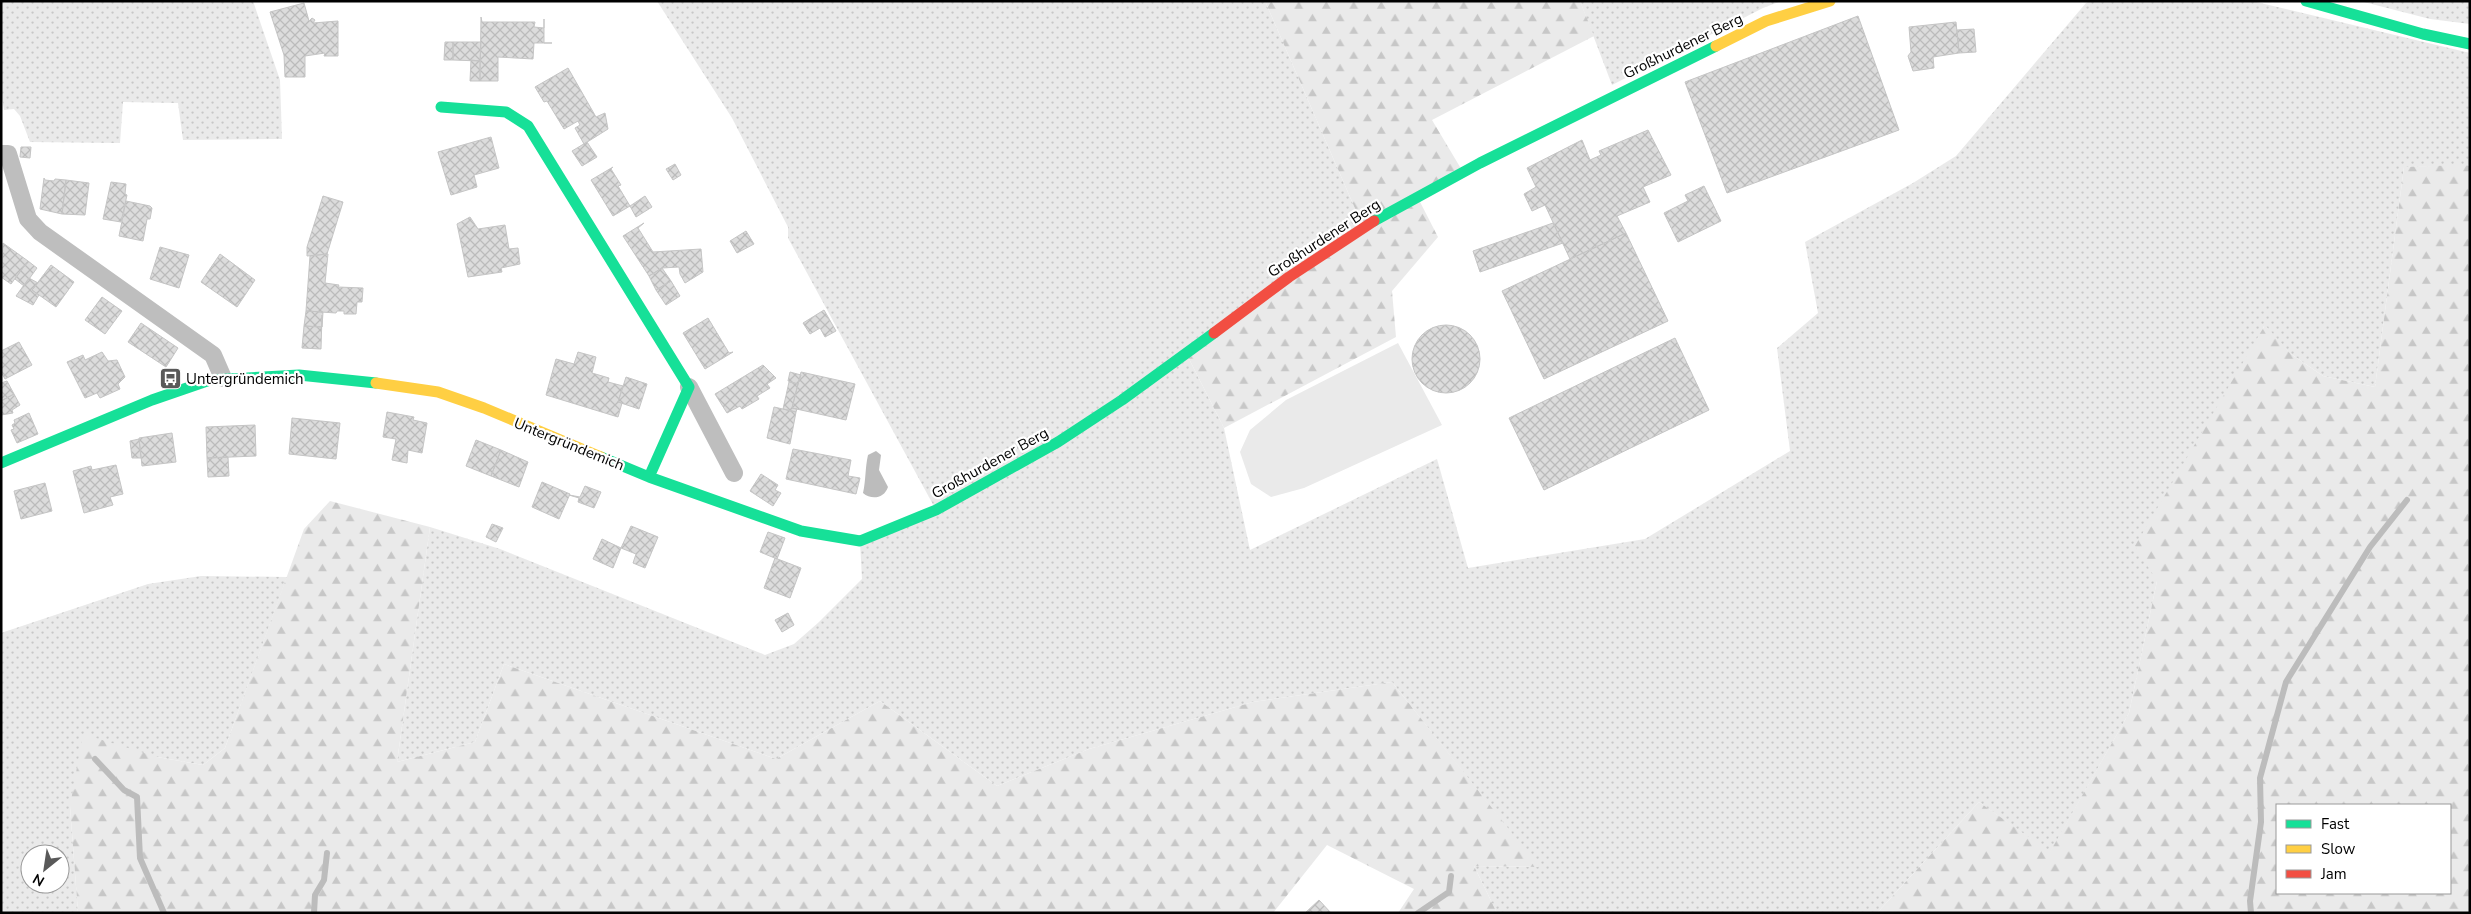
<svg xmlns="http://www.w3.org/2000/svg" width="2471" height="914" viewBox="0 0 2471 914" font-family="'Nunito Sans',sans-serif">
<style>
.grass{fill:url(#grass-dots);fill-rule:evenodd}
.forest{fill:url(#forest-firs);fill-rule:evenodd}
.pitch{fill:#eaeaea}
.water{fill:#bcbcbc}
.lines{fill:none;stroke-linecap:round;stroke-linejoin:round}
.stream{stroke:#bcbcbc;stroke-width:6}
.building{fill:url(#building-cross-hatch);stroke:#c5c5c5}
.street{stroke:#bebebe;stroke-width:18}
.fast{stroke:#16e098;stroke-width:11}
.slow{stroke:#ffcf43;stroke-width:11}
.jam{stroke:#f24e42;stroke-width:11}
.labels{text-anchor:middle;stroke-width:4.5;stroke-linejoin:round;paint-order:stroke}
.street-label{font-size:15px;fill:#000;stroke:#fff}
.poi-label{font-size:15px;fill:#000;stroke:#fff;text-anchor:start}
</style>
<defs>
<pattern id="grass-dots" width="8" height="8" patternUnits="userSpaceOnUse" patternTransform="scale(1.25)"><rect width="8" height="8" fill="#eaeaea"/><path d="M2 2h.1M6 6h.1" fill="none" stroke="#c7c7c7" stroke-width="1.8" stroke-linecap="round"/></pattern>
<pattern id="forest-firs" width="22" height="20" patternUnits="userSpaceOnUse" patternTransform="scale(1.25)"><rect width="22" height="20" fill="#eaeaea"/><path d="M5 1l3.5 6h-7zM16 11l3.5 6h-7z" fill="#c7c7c7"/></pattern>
<pattern id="building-cross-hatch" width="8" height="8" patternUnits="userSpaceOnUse" patternTransform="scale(1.25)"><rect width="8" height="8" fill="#dcdcdc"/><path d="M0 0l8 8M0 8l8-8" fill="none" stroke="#bbb"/></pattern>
</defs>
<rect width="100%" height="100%" fill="#fff"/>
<path class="grass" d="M1 1H253L280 80 282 139 183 140 178 103 123 102 120 143 30 142 20 116 14 109 4 110 1 93Z
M657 1H1265L1363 227 1186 353 1224 428 1250 550 1437 459 1468 568 1645 539 1790 451 1777 348 1818 313 1805 242 1913 183 1956 156 2086 3 2090 1H2252L2470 53V166L2404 167 2375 387 2323 376 2291 354 2264 326 2157 581 2129 713 2050 853 1979 802 1877 913H1497L1474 866 1538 867 1392 682 1253 702 1089 749 997 786 880 701 776 759 504 664 475 742 397 762 430 527 500 549 765 655 794 644 819 622 862 579 860 541 936 510 788 238V227L732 118Z
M1580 1H1781L1763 8 1612 85Z
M2360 1H2470V24L2430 19Z
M201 576 287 577 225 748 203 765 157 757 70 806 78 913H1V633L148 584ZM30 854H60V884H30Z"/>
<path class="forest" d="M1265 1H1580L1594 36 1432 120 1463 172 1418 198 1438 237 1392 291 1396 337 1224 428 1186 353 1363 227Z
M2463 165 2470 166V913H1877L1979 802 2050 852 2129 713 2157 581 2135 546 2265 325 2291 354 2323 376 2375 387 2404 167ZM2277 805H2450V893H2277Z
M330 501 430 527 397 762 475 742 504 664 776 759 880 701 997 786 1089 749 1253 702 1392 682 1539 867 1474 866 1497 913H1398L1414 889 1327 845 1273 913H78L70 806 83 734 157 757 203 765 225 748 304 529Z"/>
<path class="pitch" d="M1398 343 1442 425 1304 488 1271 497 1251 484 1240 452 1250 430 1286 400Z"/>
<path class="water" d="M876 451 881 455 879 470 888 487C884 499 871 500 863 493 866 479 865 468 868 455Z"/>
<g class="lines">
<path class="stream" d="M95 759 124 790 137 797 140 858 164 913
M314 913 315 895 324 880 327 853
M1418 913 1449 892 1451 876
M2251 913 2250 901 2261 822 2260 778 2286 682 2370 547 2407 500"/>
</g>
<path class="building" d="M304 3 309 21 312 18 315 20 313 23 338 21V56H324L325 53 305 56V77H285L284 55 270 12Z
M1858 16 1899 130 1727 193 1685 82Z
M481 17 482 22H535L534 27 544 28V19V43H552H534L533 59 498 57V81H480Z
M1956 22 1959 53 1933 57 1934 68 1913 71 1908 56 1911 52 1909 27Z
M1974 29 1976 52 1959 53 1957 30Z
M445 42H453V60H444Z
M453 42H481L480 61 453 60Z
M471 60 480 61V81H470Z
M568 68 596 117 605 113 608 129 584 144 575 128 580 125 578 121 564 129 547 101 544 102 535 87Z
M1648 130 1671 175 1643 187 1650 202 1617 216 1626 233 1570 259 1545 205 1532 211 1524 194 1536 187 1527 168 1582 140 1590 160 1601 155 1599 151Z
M491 137 499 168 474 175 477 187 451 195 438 152Z
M587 142 597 157 582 166 572 151Z
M21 147H31L30 158 20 157Z
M675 164 681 175 673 180 666 169Z
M613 167 611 169 621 185 618 186 630 206 613 216 591 180Z
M44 178 45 180 54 181 55 179 66 180 62 214 40 209Z
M66 180 89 183 85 215 62 214Z
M111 182 126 184 125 194 127 195 121 222 103 219Z
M1704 186 1721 221 1678 242 1664 213 1688 201 1685 195Z
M323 196 343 202 327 254 307 256V247Z
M645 196 652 207 636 217 630 206Z
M126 201 150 206 152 208 150 219H147L143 241 119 236Z
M470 217 478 229 505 225 509 249 518 248 520 264 501 268 502 272 468 277 457 224Z
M644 223 638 228 653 252 701 249 703 272 685 283 680 274 679 267 662 268 649 276 623 236Z
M1553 223 1563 243 1480 272 1473 251Z
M746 231 754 244 737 253 730 241Z
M1626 233 1668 321 1544 379 1502 291Z
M3 243 28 261 11 284 1 277Z
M160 247 189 255 179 288 150 279Z
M220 254 255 280 237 307 201 282Z
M328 254 325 283 339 285 338 287 363 288 362 302H357L356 314H344V311H337L336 313 306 311 310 256Z
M28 261 37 268 24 286 15 279Z
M51 265 74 282 56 307 32 290Z
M662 268 671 281 656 290 649 276Z
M29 278 38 283 32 290 39 295 33 305 16 296Z
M671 281 680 296 666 305 656 290Z
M102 297 122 311 105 334 85 320Z
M824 310 836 331 825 337 820 328 810 334 803 323Z
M306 311 323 312 322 327 304 326Z
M322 315 321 349 302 348 304 326 322 327Z
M708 318 729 353 733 352 705 369 683 333Z
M141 323 178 348 166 367 128 342Z
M1412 359a34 34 0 1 1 68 0a34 34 0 1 1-68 0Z
M1675 338 1709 410 1544 490 1509 418Z
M19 342 32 365 5 379 1 372V351Z
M102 352 108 361 117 360 125 377 118 384 120 389 100 398 97 393 85 398 67 362 83 355 85 360Z
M578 352 596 357 592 373 609 378 608 382 623 386 618 402 622 403 618 417 546 395 556 359 574 364Z
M763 365 776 378 767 384 770 388 757 396 759 399 742 409 740 406 727 413 715 394Z
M790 372 801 375 798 384 788 381Z
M801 372 855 384 846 420 792 408Z
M626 377 647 384 639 409 618 402Z
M7 381 14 394 1 401V383Z
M789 382 798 384 792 408 797 409 796 412 783 409Z
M14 394 20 405 12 410 13 413 1 415V401Z
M774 407 796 412 790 444 767 438Z
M387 412 414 417 413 420 427 423 422 453 408 450 407 463 392 460 396 439 383 437Z
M29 413 38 434 17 443 11 430 14 429 12 425 15 423 14 420Z
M292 418 340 423 336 459 289 454Z
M255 425 256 456 207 458 206 427Z
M172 433 176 462 142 466 139 438Z
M139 439 141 458H132L130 441Z
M476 440 501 450 491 476 466 466Z
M793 449 851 460 848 476 860 478 856 494 786 479Z
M501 450 528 462 519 487 491 476Z
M228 457 229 476 208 477 207 458Z
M116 465 123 494 110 497 113 505 84 513 73 471 91 466 92 470Z
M761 474 778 485 775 490 781 493 773 506 750 491Z
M542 482 570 494 559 519 532 507Z
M45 483 52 511 21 519 14 491Z
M585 486 601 492 594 508 578 502 579 498 569 495 580 497Z
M492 524 503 528 496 542 486 537Z
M631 526 658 537 645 568 633 563 636 554 621 548Z
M768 532 785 538 777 559 760 552Z
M602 539 621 548 613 568 593 559Z
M775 558 801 568 790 598 764 588Z
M788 613 794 625 782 632 775 620Z
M1319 900 1331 913H1305Z"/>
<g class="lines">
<path class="street" d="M1 154H8L28 219 40 232 213 355 223 378
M689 387 734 473"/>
<path class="fast" d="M2306 1 2423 34 2470 44
M441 107 506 112 528 126 689 387 649 477
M1374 221 1480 163 1716 46
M601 457 649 477 801 531 860 541 936 510 1058 442 1122 400 1214 333
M1 463 152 400 210 380 299 375 376 383"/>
<path class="slow" d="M1716 46 1766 21 1830 1
M376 383 438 392 484 408 601 457"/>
<path class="jam" d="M1214 333 1289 277 1374 221"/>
</g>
<defs>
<symbol id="bus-square" viewBox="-11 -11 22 22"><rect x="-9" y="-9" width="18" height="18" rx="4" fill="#595959" stroke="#fff"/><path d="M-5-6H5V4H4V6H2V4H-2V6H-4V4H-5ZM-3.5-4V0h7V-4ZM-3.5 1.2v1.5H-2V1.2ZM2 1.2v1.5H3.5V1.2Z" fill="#fff"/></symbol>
</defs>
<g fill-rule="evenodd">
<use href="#bus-square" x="158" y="366" width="25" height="25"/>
</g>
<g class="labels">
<g class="street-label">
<text transform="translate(1683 46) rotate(-26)" y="5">Großhurdener Berg</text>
<text transform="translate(1324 238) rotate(-33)" y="5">Großhurdener Berg</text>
<text transform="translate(569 444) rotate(22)" y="5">Untergründemich</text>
<text transform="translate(990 463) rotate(-29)" y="5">Großhurdener Berg</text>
</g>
<g class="poi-label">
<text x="186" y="384">Untergründemich</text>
</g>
</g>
<rect width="2471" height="914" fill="none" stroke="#000000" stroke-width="5"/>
<rect x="2276" y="804" width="175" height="90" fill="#ffffff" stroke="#999999"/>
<rect x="2286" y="820" width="25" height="8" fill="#16e098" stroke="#999999"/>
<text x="2321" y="829" font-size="15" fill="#000000">Fast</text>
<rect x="2286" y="845" width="25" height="8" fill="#ffcf43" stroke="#999999"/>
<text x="2321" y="854" font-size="15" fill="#000000">Slow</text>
<rect x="2286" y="870" width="25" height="8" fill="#f24e42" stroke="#999999"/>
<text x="2321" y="879" font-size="15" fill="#000000">Jam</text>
<g transform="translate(45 869) rotate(210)"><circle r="24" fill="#ffffff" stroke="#999999"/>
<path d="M0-4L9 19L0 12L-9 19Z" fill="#595959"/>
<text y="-8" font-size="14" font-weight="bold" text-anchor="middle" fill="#000000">N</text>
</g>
</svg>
